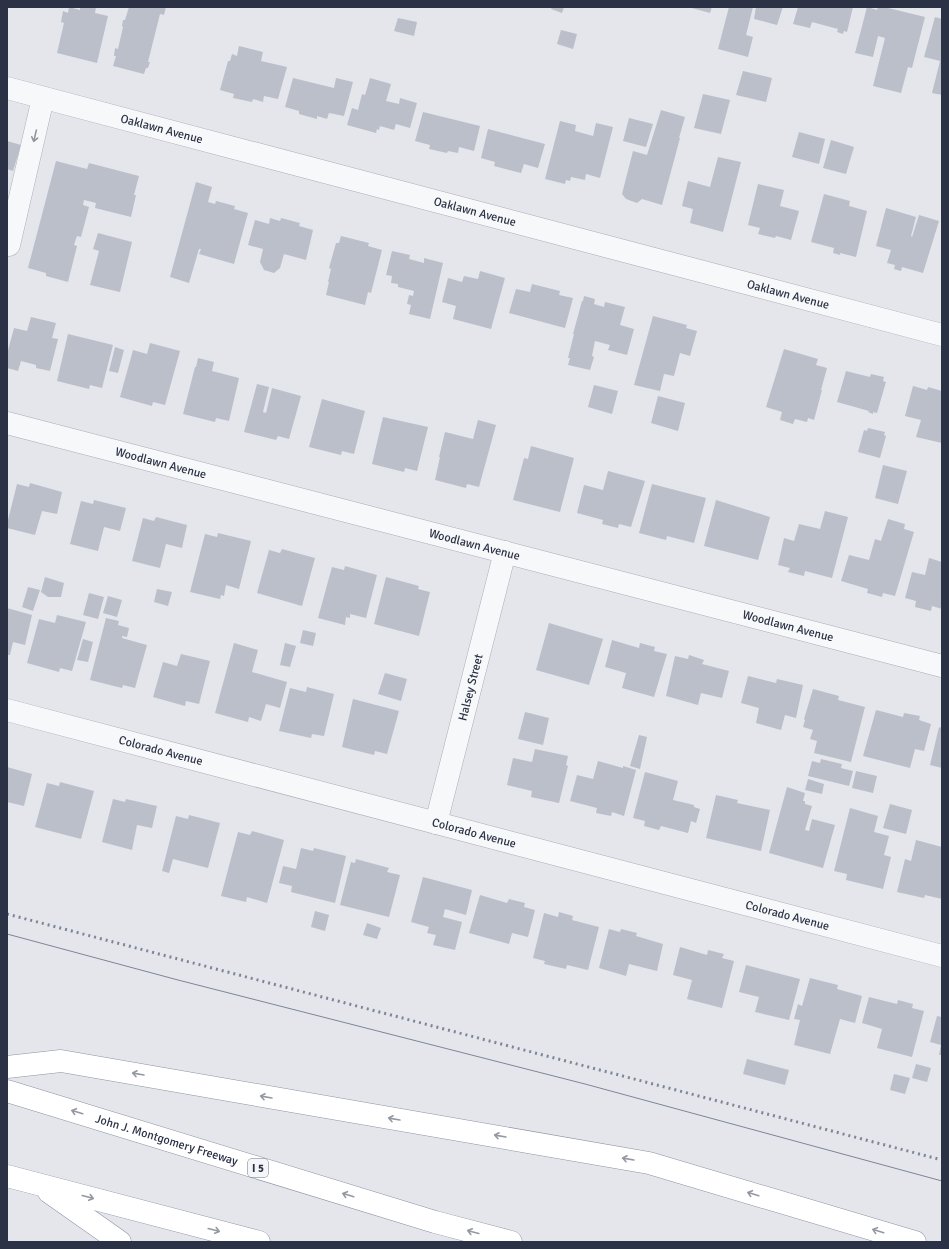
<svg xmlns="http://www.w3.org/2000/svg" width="949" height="1249" viewBox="0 0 949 1249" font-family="Signika,sans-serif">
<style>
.building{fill:#bbbfca}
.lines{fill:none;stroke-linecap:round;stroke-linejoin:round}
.minor-casing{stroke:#a9acb7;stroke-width:23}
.highway-casing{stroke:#8b93a3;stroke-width:23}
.minor{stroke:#f7f8fa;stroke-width:22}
.highway{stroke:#fff;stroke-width:22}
.tram{stroke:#7d8596;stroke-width:1}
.rail{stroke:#7d8596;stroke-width:3;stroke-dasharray:2 4;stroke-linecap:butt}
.oneway{stroke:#9195a0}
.oneway2{stroke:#9598a2}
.labels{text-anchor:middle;stroke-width:3;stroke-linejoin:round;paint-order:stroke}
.shield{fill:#f4f6f9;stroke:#676d7b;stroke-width:1}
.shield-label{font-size:11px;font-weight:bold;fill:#2b3245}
.street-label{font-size:12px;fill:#2b3245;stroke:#f4f6f9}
</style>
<rect width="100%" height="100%" fill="#e4e6ec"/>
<path class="building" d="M69 7 80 10V7H96L95 13 108 16 97 63 57 53 64 23 61 22 63 11 68 13Z
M129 7H166L164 15 160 14 148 62H150L148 68H146L144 74 113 66 116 56H114L115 48 118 49 123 27 122 26 123 20H125Z
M552 7H564L562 13 551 9Z
M688 7H712L710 13Z
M729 7H753L746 35 753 37 748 57 718 49Z
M756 7H783L777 25 754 19Z
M798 7H853L847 32 844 31 843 34 837 32 838 29 812 22 810 28 793 24Z
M867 7 877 10 878 7H884L925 17 912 68 908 67 901 93 873 86 885 38 878 36 873 57 855 53Z
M935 17 942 19V95L932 93 940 61 924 57Z
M398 18 417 22 414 36 394 31Z
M561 30 577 34 573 49 557 44Z
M239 46 263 52 261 61 287 67 278 99 264 96 263 102 253 99 252 102 233 98 234 94 220 90 228 61H230L232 54 237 56Z
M743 71 772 78 766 102 736 95Z
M293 78 334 88 336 78 353 82 344 116 329 113 327 119 317 116V119L299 114V111L285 107Z
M370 78 391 84 386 101 399 104 400 98 417 103 410 128 396 124 394 130 380 126 379 130 377 129 376 133 347 125 352 108 358 110 362 94 365 95Z
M703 94 730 100 721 134 694 128Z
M661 110 685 117 679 138H680L662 205 642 199 637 203 626 199 622 194 633 151 647 155Z
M423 112 480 126 474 151 459 147 458 153 448 151 447 153 429 149 430 145 415 141Z
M629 118 653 124 646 147 623 141Z
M560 121 576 125 575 131 593 136 596 123 613 127 600 178 586 174 585 180 571 177 570 181 566 180 565 184 545 179Z
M488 129 545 144 538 168 524 164 521 173 494 166 495 162 481 158Z
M799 132 825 139 819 164 792 157Z
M831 140 854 147 846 174 823 168Z
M7 141 21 145 13 171 7 169Z
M718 157 741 162 723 232 690 223 693 209 682 206 688 181 710 187Z
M56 161 87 169 89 163 139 176 134 195H136L131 217 95 208 96 203 84 200 83 205 89 207 81 237 77 236 74 245 77 246 68 282 46 276V273L28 268Z
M196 182 212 187 208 202 215 204 216 201 235 206 234 209 248 213 234 264 199 254 201 249H199L189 283 170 277Z
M758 184 784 190 780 206 799 211 791 240 776 236 775 238 758 234 760 228 748 225Z
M824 194 850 201 849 206 867 211 856 257 840 253V255L833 253 834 248 811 242Z
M886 208 916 217 911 236 912 237 919 215 939 221 923 273 902 267 901 271 894 269 895 265 887 263 891 250 876 246Z
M270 218 280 221 281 218 300 223 299 226 313 230 306 260 284 254 280 268 274 273 264 270 260 262 263 249 248 245 255 220 269 224Z
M98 233 132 242 120 292 90 285 99 251 93 249Z
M341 236 369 243 368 246 382 250 371 293 368 292 365 305 326 295 329 282H328L331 269 329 268 336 243H339Z
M392 251 410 255 409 259 424 263V258L443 263 430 319 409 314 411 305 407 304 409 295 413 296 414 291 398 287V284L391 283 392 276 386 275Z
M480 271 505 278 491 329 453 319 456 306 442 302 448 278 462 282 464 276 478 279Z
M532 284 560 291 559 295 573 298 565 328 509 313 516 289 530 292Z
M584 296 595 299 594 304 604 307 605 302 625 307 620 325 634 329 627 355 608 350 610 345 595 341 592 356 594 357 590 370 568 365 570 358H568L574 334H573L582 301H583Z
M653 316 687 325 686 328 697 331 690 356 680 353 674 376 664 374 660 391 634 385Z
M31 317 56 323 52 338 58 339 50 371 36 368V365L21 361 18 371 7 368V354L14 328 27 331Z
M68 334 113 345 102 388 90 385 89 389 57 381Z
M150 343 180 351 165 405 153 402 152 406 120 397 133 350 147 354Z
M115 347 124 350 118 373 109 371Z
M784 349 818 359 816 365 827 368 821 390H822L814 420 808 418 807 422 795 419 793 424 780 420 782 412 766 407Z
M198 358 214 362 212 371 239 378 229 421 216 418 215 422 183 414 195 367H196Z
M846 371 870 377 871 374 884 377 883 381 886 382 877 413 873 412V414L868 412 869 411 837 402Z
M257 384 269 387 263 412 266 413 272 388 301 396 289 439 278 436 276 440 244 432Z
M594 385 618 391 612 414 588 407Z
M913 386 927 390 928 387 942 391V443L916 437 921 420 905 416Z
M658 396 685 403 678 431 651 423Z
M322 399 365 411 354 454 342 451 341 455 309 447Z
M383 417 428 427 417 471 405 468 404 472 372 464Z
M478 420 496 425 479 487 467 484 466 488 435 480 440 457H439L445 432 473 439Z
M868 428 885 432 884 435 886 436 880 458 858 452 864 430 867 431Z
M531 446 574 458 560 512 513 500 524 458 528 459Z
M883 465 907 471 898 504 875 498Z
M608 471 645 481 631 527 619 524 618 528 602 524 603 520 577 513 584 485 603 490Z
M30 483 62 492 57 514 42 511 35 535 7 528V524L17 484 29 487Z
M652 484 706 498 694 543 667 536 666 540 639 533Z
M94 500 126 508 120 531 104 527 98 551 70 544 81 501 93 504Z
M716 500 770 517 758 560 704 546Z
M825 511 848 517 832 578 805 571 804 576 788 572 790 568 778 565 784 538 794 541 799 524 820 529Z
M156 517 187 525 182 548 166 544 160 568 132 561 143 518 154 521Z
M888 519 905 524 904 529 914 532 895 596 883 593 882 597 867 593 868 589 841 581 849 555 869 560 875 539 881 541Z
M218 533 251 541 239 589 226 585 224 596 221 595 220 599 190 592 205 534 217 537Z
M282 549 315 558 302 606 257 593 269 550 280 553Z
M929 558 942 562V609L932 606 931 611 915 607 916 601 905 598 912 572 925 575Z
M345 566 377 575 366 618 350 614V618L346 617 345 625 318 618 332 567 344 570Z
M45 577 64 583 61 597H48L41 592Z
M386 577 419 586 418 589 430 592 419 636 374 624Z
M28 587 40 590 33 611 22 607Z
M157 589 172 592 168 606 154 602Z
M89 593 104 597 98 619 83 615Z
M108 596 122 600 117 617 103 613Z
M7 608 32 615 25 645 13 642 10 655H7Z
M57 615 86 622 72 671 60 668 59 672 27 663 39 619 55 623Z
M106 618 119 621 118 625 129 628 127 637 122 636V638L147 645 135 688 123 685 122 688 90 680Z
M549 623 603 639 589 685 536 670Z
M303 630 316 633 313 646 300 643Z
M83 639 93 642 88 662 77 660Z
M612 640 639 648 640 643 655 647 654 651 667 654 654 697 622 688 626 673 605 667Z
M234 643 258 650 252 672 287 682 280 708 266 704 261 721 249 717 248 722 215 713Z
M285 643 296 646 290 667 280 665Z
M181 654 210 661 199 704 186 701 185 706 153 697 163 662 177 666Z
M689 655 704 660 702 664 729 671 722 698 701 693 698 705 666 696 675 656 688 659Z
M385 673 407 679 401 701 378 694Z
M748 676 776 683 777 679 803 685 796 718 785 715 781 730 756 723 759 708 741 703Z
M307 687 334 694 324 736 312 734 311 738 279 731 290 688 306 692Z
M813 689 839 696 838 700 865 707 851 762 814 753 817 741 810 739 813 730 803 727 805 720 804 719Z
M353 699 399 711 387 754 375 751 374 755 342 747Z
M876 710 903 717 904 713 920 716 919 720 931 724 924 751 915 749 910 768 863 756Z
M525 712 549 718 543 745 518 739Z
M939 727 942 728V768L930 765Z
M639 735 647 737 640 769 630 766Z
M535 749 568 756 566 765 568 766 559 803 531 797 532 791 507 785 513 758 532 762Z
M821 759 842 764 841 768 853 771 849 786 808 776 812 761 820 763Z
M598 761 623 768V766L636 770 624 816 612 812 611 816 596 813 597 808 570 801 577 775 593 779Z
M7 767 32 774 24 806 7 802Z
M856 771 877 776 873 793 852 788Z
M645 772 678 781 673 800 694 805V807L700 809 696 823 691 821 688 833 661 826 659 830 644 826 645 821 633 818Z
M808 779 824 784 822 794 805 790Z
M60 782 94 791 81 839 35 827 47 783 59 786Z
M787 787 805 793 803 801H805V804L812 806 805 830 809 831 812 819 835 825 823 868 769 853Z
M716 795 738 800 737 803 770 810 761 851 706 838Z
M113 799 125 802 126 799 157 806 152 828 137 825 132 850 102 842Z
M890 804 912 810 906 834 883 828Z
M850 808 878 816 874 832 889 836 884 855 891 857 883 889 846 880 847 874 834 871Z
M189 815 220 823 208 868 173 859 169 873 162 871 176 816 188 819Z
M252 831 284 840 267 903 247 897 246 902 221 896 238 832 250 835Z
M916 840 942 847V899L925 895 924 898 897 892 905 859 911 861Z
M301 848 313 851 314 848 346 856 335 903 291 892 292 886 279 883 283 866 296 869Z
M356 859 389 868 387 872 400 875 389 917 340 905 351 862 355 863Z
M423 877 472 890 466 915 445 909 443 917 462 922 455 950 433 945 436 935 427 933 429 927 411 922Z
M480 895 507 903 509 899 525 903 524 907 535 910 528 937 512 933 509 944 469 933Z
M315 911 329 915 325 931 311 927Z
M559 912 573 916 572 920 599 927 588 970 567 965 566 969 544 964 545 961 533 958 544 913 558 917Z
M367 923 381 928 377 939 363 935Z
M609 929 620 932 621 929 637 933 636 936 663 944 657 971 629 964 626 976 599 968Z
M680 947 707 955 708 950 724 954 722 958 734 961 722 1008 687 999 692 980 673 975Z
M746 965 800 979 789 1020 755 1012 759 997 739 992Z
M810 978 838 985 837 989 862 996 855 1023 840 1019 830 1054 794 1045 800 1020 794 1019 798 1004 802 1006Z
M869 997 897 1004 898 1000 913 1004 912 1008 924 1011 912 1057 877 1048 882 1029 862 1023Z
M937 1016 942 1017V1055H939L941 1045 930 1042Z
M747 1059 789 1070 785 1085 743 1074Z
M916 1064 931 1068 927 1082 912 1078Z
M894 1074 910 1078 905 1094 890 1090Z"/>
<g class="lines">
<defs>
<g id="minor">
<path id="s1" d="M7 88 942 335"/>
<path d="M7 245H9L43 98"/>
<path id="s2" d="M7 423 942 666"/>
<path id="s3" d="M7 710 942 956"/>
<path id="s4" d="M436 823 505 552"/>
</g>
<g id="highway">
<path d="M7 1067 61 1061 649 1163 915 1242"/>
<path id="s5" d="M7 1091 435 1222 511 1242"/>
<path d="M7 1176 259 1242"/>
<path d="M49 1192 120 1242"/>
</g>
</defs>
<use href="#minor" class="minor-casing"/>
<use href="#highway" class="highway-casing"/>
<use href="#minor" class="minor"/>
<use href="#highway" class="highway"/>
<path class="tram" d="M7 934 178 980 585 1084 942 1181"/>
<path class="rail" d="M7 914 942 1160"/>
</g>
<defs><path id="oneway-shaft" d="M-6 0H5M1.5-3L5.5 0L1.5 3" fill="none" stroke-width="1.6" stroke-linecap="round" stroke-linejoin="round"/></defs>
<use class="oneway" href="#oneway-shaft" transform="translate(35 136) rotate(103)"/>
<g class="oneway2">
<use href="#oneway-shaft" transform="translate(138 1074) rotate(-170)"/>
<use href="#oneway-shaft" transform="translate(266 1097) rotate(-170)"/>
<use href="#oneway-shaft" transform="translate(77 1112) rotate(-163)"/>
<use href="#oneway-shaft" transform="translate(394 1119) rotate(-170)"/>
<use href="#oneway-shaft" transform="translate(500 1136) rotate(-170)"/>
<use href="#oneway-shaft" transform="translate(628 1159) rotate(-170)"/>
<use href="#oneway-shaft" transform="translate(753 1194) rotate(-163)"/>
<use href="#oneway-shaft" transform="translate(348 1195) rotate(-163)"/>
<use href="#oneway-shaft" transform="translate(88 1197) rotate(15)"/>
<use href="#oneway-shaft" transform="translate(214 1230) rotate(15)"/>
<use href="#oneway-shaft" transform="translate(878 1231) rotate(-163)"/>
<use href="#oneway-shaft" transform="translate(473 1232) rotate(-165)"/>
</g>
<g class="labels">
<rect class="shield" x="248" y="1159" width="20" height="18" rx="3"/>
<g class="shield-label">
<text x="258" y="1172">I 5</text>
</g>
<g class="street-label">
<text dy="4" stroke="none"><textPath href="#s1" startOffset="160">Oaklawn Avenue</textPath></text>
<text dy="4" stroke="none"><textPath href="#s1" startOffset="484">Oaklawn Avenue</textPath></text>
<text dy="4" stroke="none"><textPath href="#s1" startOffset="808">Oaklawn Avenue</textPath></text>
<text dy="4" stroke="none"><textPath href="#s2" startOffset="159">Woodlawn Avenue</textPath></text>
<text dy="4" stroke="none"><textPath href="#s2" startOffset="483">Woodlawn Avenue</textPath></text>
<text dy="4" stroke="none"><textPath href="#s2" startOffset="807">Woodlawn Avenue</textPath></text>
<text dy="4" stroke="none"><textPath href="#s4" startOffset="140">Halsey Street</textPath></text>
<text dy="4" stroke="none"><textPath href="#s3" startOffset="159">Colorado Avenue</textPath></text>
<text dy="4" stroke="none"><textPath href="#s3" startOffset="483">Colorado Avenue</textPath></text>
<text dy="4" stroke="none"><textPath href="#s3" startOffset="807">Colorado Avenue</textPath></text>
<text dy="4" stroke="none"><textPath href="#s5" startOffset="167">John J. Montgomery Freeway</textPath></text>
</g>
</g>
<rect width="949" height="1249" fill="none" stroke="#2b3245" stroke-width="16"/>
</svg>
